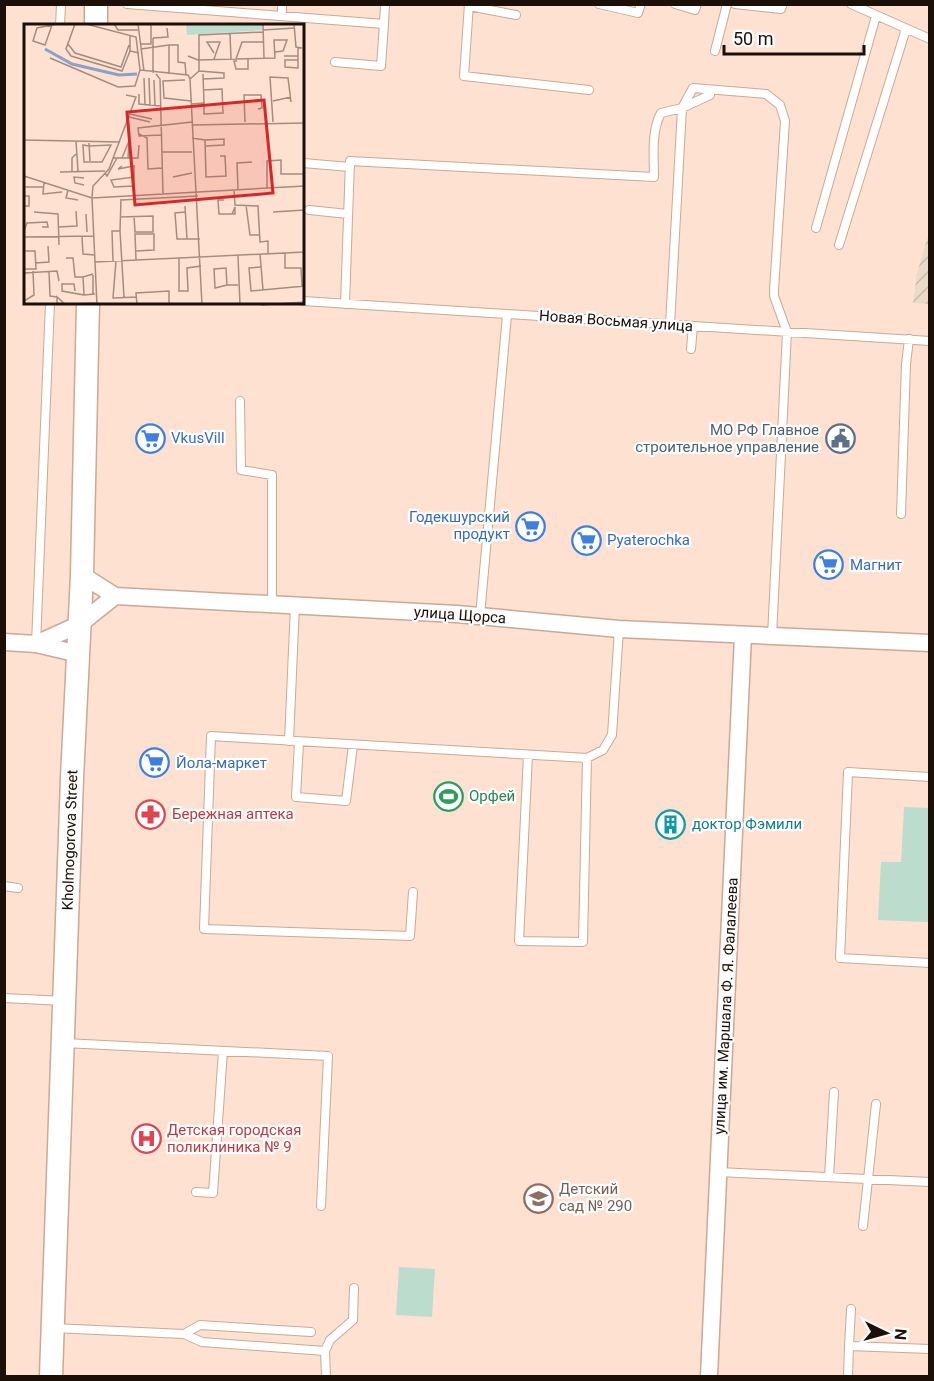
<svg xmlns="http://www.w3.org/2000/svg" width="934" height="1381" viewBox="0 0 934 1381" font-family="Roboto,sans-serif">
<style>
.industrial{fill:url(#industrial-furrows)}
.green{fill:#bcddcd}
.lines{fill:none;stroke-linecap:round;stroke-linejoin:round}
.lane-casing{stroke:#cba995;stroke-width:10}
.street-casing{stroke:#cba995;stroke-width:19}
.secondary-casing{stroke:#cba995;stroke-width:25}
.lane{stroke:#fff;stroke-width:8}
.street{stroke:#fff;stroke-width:16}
.secondary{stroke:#fff;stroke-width:22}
.labels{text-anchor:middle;stroke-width:4.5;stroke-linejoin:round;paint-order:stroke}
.street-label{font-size:15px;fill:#1b0f08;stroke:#fff}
.service-label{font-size:15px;fill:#4e5e75;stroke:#fff;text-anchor:end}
.shop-label{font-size:15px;fill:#366cbe;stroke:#fff;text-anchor:start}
.leisure-label{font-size:15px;fill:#27864d;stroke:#fff;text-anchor:start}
.health-label{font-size:15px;fill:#be3a42;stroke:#fff;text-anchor:start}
.culture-label{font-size:15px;fill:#0d838f;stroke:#fff;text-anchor:start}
.education-label{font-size:15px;fill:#785e54;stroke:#fff;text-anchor:start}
.inset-river{fill:none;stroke:#89a1cc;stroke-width:3}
.inset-road{fill:none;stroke:#a38d81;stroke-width:1.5}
.view{fill:#d62828;fill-opacity:0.15;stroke:#d62828;stroke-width:3}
.inset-edge{fill:none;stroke:#1b0f08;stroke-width:3}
</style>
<defs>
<pattern id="industrial-furrows" width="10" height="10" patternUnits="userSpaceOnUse" patternTransform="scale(1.5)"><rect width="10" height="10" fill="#ecdac9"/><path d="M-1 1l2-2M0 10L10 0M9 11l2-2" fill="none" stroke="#cabaab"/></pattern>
</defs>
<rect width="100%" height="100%" fill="#fee1d1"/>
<path class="industrial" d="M929 233V304L913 303 917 273Z"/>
<path class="green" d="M904 807 929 808 928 922 878 920 881 862H901Z
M399 1267 435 1269 432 1317 396 1315Z"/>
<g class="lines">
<defs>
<path id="lane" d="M127 4 384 24 385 4
M469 4 464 76 589 90
M599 4 638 13 641 4
M675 4 695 10 697 4
M735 4 781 9 783 4
M851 4 930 39
M469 6 516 15
M282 16V4
M60 26 61 4
M715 51 727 4
M335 62 381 66 384 24
M303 163 350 167
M309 210 348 214
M816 228 876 16
M839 245 906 29
M303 301 930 341
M345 304 350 161 654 177C654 157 651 131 661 113L682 108 710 95
M670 325 682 108 693 88 766 94 780 105 785 121 774 290V296L787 332 772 636
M691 349 693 326
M240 401 241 470 272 475V603
M901 514 906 364 909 339
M480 616 507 315
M36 644 50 303
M289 741 295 605
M299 742 296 797 346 801 353 745
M528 755 519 941 583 942 587 758
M930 777 848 772 840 958 930 963
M4 886 18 888
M413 892 410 936 204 929 211 736 587 758 603 750 612 735 619 629
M4 998 64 1001
M64 1043 328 1056 321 1206
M719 1172 930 1182
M829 1177 834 1092
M196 1192 213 1193 223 1051
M863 1226 876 1104
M851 1309 849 1346 930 1349
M53 1328 184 1334 202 1342 325 1351 326 1376
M184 1334 200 1325 311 1332
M325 1351 330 1340 353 1320 354 1288
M848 1376 849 1346"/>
<path id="street" d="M82 575 115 596
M4 642 36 644 80 624 115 596 457 614 619 629 930 643
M36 644 79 654
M709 1376 743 635"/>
<path id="secondary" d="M96 26V4
M51 1376 72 778 82 575 88 303"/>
</defs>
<use href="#lane" class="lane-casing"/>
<use href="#street" class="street-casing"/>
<use href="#secondary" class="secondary-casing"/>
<use href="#lane" class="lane"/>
<use href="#street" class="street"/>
<use href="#secondary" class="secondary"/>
</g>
<defs>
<symbol id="supermarket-ring" viewBox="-11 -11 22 22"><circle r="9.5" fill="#fff" stroke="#3f7fe0" stroke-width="1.5"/><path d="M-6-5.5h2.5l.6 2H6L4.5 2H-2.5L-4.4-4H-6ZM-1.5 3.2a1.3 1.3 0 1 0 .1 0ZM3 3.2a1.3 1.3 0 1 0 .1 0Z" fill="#3f7fe0"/></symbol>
<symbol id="civic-ring" viewBox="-11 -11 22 22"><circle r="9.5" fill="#fff" stroke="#5c6f8a" stroke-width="1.5"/><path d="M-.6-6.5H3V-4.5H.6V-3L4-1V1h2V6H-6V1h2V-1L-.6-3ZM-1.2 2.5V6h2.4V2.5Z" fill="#5c6f8a"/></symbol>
<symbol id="stadium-ring" viewBox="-11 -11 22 22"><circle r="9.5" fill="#fff" stroke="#2e9e5b" stroke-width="1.5"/><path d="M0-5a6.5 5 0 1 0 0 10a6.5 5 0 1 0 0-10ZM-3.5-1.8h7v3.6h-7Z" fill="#2e9e5b"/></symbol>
<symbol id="pharmacy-ring" viewBox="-11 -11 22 22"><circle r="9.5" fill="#fff" stroke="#e0444e" stroke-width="1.5"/><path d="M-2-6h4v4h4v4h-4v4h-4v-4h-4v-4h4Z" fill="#e0444e"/></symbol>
<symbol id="building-ring" viewBox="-11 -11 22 22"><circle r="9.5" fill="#fff" stroke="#0f9aa8" stroke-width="1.5"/><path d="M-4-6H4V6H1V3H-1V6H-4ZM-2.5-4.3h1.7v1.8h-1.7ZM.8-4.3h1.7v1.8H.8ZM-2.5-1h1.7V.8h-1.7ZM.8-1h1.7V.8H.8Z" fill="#0f9aa8"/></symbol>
<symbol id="hospital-ring" viewBox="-11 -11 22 22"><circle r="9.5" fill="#fff" stroke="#e0444e" stroke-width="1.5"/><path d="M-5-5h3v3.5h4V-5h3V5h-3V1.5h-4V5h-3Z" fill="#e0444e"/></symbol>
<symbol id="school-ring" viewBox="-11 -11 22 22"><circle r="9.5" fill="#fff" stroke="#8d6e63" stroke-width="1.5"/><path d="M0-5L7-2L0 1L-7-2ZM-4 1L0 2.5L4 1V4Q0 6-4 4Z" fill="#8d6e63"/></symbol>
</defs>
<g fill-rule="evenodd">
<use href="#supermarket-ring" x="134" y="422" width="33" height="33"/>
<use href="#civic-ring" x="824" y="422" width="33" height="33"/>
<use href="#supermarket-ring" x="514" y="510" width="33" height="33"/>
<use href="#supermarket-ring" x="570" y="524" width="33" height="33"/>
<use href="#supermarket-ring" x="812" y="548" width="33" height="33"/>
<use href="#supermarket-ring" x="138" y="746" width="33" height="33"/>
<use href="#stadium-ring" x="432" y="780" width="33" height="33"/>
<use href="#pharmacy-ring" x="134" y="798" width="33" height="33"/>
<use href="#building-ring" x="654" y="808" width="33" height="33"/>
<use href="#hospital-ring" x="130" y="1122" width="33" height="33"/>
<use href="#school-ring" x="522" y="1182" width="33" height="33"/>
</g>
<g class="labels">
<g class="street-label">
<text transform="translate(616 321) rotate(4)" y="5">Новая Восьмая улица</text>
<text transform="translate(460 615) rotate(4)" y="5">улица Щорса</text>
<text transform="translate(70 840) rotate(-88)" y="5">Kholmogorova Street</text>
<text transform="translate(726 1006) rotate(-87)" y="5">улица им. Маршала Ф. Я. Фалалеева</text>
</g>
<g class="service-label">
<text x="819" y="435">МО РФ Главное<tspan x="819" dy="17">строительное управление</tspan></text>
</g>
<g class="shop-label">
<text x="171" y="443">VkusVill</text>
<text x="510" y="522" text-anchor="end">Годекшурский<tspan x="510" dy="17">продукт</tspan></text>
<text x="607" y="545">Pyaterochka</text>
<text x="850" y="570">Магнит</text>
<text x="176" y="768">Йола-маркет</text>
</g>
<g class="leisure-label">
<text x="469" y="801">Орфей</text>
</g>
<g class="health-label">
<text x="172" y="819">Бережная аптека</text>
<text x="167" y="1135">Детская городская<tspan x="167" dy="17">поликлиника № 9</tspan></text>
</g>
<g class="culture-label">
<text x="692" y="829">доктор Фэмили</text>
</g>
<g class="education-label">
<text x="559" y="1194">Детский<tspan x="559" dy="17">сад № 290</tspan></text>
</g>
</g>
<g transform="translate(24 24)">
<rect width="280" height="280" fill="#fee1d1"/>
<path d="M162 0H238V6L163 11Z" fill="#bcddcd"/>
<path class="inset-river" d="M21 25 48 40 95 51 113 50"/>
<path class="inset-road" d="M51 0 42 25 47 32 98 47 106 27M90 0 94 6H114M114 0 120 47M239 0 240 34M270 0 272 23 278 24M28 1 21 21 9 17 13 4 33 0M239 6 271 4M206 10 207 35M106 12V27L115 29M129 14 144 13 143 4M44 20 51 29 97 43 105 21M116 20H127V0M117 25 145 21M190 29 183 18H196L190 35M164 32 174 36 251 34 250 16H263L259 27 251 28M260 32H274V24M274 32V44L261 43V36H274M26 34 94 63 111 62 116 46 112 13 62 0M212 35 218 18H240M213 37H210L212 45H224V34M116 46 164 51 166 55M175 47 200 49V54L179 55M129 49V14M132 50 136 55 139 170M145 50V21H154V38L161 39 162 51M179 50 180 79M120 54 121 81M125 54 126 82M166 55 178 281M166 55 175 47V11L239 8M130 56 131 82M161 56 139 57 140 74 167 77M115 70V80L137 82M249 77 267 73M167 80 180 79V90L199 89 198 65 179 66M106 90 128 95M105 93 126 98M221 98 220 71H237L238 84 234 85M249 98 246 53 264 54 267 78M168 101 281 99M115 110 123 114 124 145 138 144M137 111 115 112 114 104 168 98M168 114 181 116 182 153 202 152 201 132H196M0 116 96 118M181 116 200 115V121L182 122M52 117 54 147M65 119 66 137M59 121 65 122 87 121 78 138H60ZM138 128H168M89 134H98L105 117M98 134H104L105 117M104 134H114L115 121M98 142 94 145 110 142V171M48 147V134L52 130M36 148 81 147M81 149 83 152 93 134M0 152 68 174 281 162M110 153 87 156 90 163 110 162M149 153 168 149M60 154 50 153 51 159 60 161M20 159 19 170 38 168M0 163H19M243 164V137L257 136V150H281M214 165 213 139 228 138M44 166 42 174 54 176M210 166 211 181 234 182 236 218 244 217V230M0 172H5V182H0M68 173 69 162 85 145 112 73 102 71M68 174 73 281M97 176 174 172M200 176H194L195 190H211V183L208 190M222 181 226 211H235M161 182 163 215M10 188 34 190 35 221M161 188 151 189 153 215H176M249 188 281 186M62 190 63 208M96 193 129 192V208H111L110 192M35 203 53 202 52 187M0 207 3 199 23 198 24 203H18M96 207 100 273M58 212 59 230 71 231M0 213 70 212M0 227H11L12 245H0M112 227 130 226V210H111L112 236M261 229V244H277L278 262M236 230 239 266M214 232 216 281M42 234H49L51 253H59M155 234V267H164L163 244 177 242M89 237 88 207H96L97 175M92 237 89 274 113 273M71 238 281 228M11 239 25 238 24 222M238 243 225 244 227 267 281 262M25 247 26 272 33 273M0 249 33 247 35 257M69 250 59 253 60 271 71 270M69 251V270M203 261 191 264 190 245 202 244 203 261H214M51 267 50 260H38V267L60 271M0 277 10 271 9 247M48 280 73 279M33 281V273L42 281M113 281 112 269 145 267V281M237 281 281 278"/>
<path class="view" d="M240 76 249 169 111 181 103 88Z"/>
<rect width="280" height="280" class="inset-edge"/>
</g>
<rect width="934" height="1381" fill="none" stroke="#1b0f08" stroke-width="12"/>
<g transform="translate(886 1333) rotate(95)" stroke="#ffffff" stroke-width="4.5" paint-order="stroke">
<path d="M0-4.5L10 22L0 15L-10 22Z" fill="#1b0f08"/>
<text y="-9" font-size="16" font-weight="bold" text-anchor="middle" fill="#1b0f08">N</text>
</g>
<path d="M724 45v9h140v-9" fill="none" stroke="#1b0f08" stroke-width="3"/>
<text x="733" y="45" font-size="18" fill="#1b0f08" stroke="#ffffff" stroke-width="4.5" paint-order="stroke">50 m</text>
</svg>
